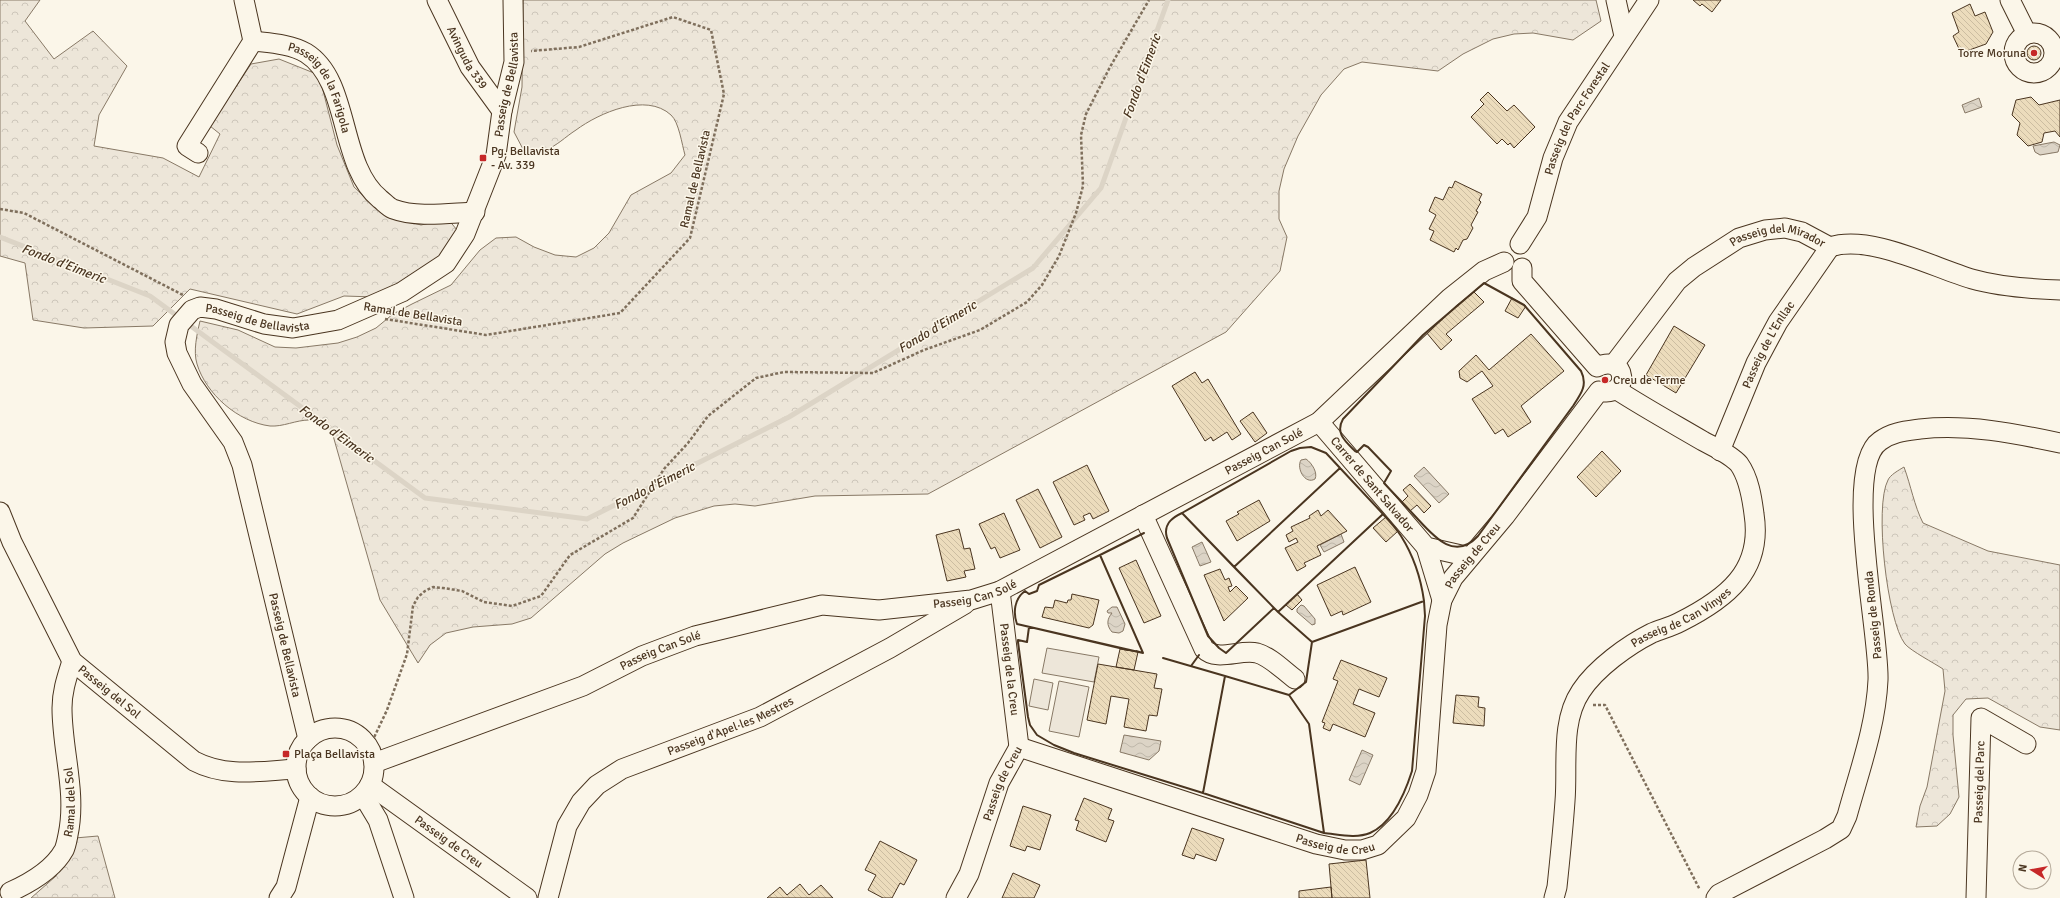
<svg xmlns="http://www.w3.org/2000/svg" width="2060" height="898" viewBox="0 0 2060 898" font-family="Signika,sans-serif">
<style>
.forest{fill:url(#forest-crowns);stroke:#887966}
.pitch{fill:#ede6d9;stroke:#887966}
.water{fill:url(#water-waves);stroke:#887966}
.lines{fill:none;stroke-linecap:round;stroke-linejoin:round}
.stream{stroke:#dcd4c6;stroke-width:5}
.building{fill:url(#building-back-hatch);stroke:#4a3520}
.minor-casing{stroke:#4a3520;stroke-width:21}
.path{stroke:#7f6f5c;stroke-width:2.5;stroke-dasharray:3 2;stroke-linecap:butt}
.minor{stroke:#fbf6e9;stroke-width:19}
.wall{stroke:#4a3520;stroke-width:2}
.poi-dot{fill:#c62828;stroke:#fbf6e9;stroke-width:1.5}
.labels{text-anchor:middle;stroke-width:3;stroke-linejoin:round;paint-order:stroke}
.poi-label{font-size:12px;fill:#4a3520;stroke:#fbf6e9;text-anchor:start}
.street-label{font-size:12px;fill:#4a3520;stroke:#fbf6e9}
.water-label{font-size:13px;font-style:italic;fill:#4a3520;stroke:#fbf6e9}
</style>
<defs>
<pattern id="forest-crowns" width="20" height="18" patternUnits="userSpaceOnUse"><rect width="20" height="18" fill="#ede6d9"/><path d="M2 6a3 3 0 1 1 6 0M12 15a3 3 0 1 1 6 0" fill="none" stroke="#cdc6ba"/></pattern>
<pattern id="water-waves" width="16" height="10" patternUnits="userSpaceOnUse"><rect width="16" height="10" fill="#dcd4c6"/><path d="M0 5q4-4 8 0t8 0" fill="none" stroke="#beb7aa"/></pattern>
<pattern id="building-back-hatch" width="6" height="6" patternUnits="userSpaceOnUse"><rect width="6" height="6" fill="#ecdcbc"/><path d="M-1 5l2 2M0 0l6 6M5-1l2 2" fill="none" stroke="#ccbda1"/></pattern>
</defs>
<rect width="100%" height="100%" fill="#fbf6e9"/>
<path class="forest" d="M0 0H40L25 21 54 59 93 31 127 66 99 115 94 146 163 158 199 177 220 134 210 126 251 64 279 59 319 75 337 145 354 187 384 215 421 225 448 219 457 230 442 258 375 297 344 296 297 314 190 289 153 326 84 328 33 320 25 263 0 256Z
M523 0H1596L1601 21 1573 40 1533 33 1514 34 1493 39 1463 54 1438 71 1362 62 1344 69 1321 95 1298 136 1284 169 1279 191V219L1287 237 1280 271 1226 332 928 494 815 496 755 506 735 504 714 506 675 518 623 543 605 554 531 618 512 624 473 627 446 633 430 645 418 663 380 600 330 425C323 423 316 420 309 420 296 420 283 427 270 426 238 422 206 394 197 364 193 351 197 334 200 321L238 330 275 347 296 348 338 343 357 337 376 328 393 314 412 304 451 285 480 250 496 238 516 237 534 247 555 255 576 257 594 248 609 233 631 195 671 173 685 155C682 145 679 122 671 115 646 92 599 113 576 130 565 137 557 146 545 150 539 152 531 151 524 151L514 132 522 87Z
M1904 467C1911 486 1914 505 1923 523L1988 551 2060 565V730L2040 727 1988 698 1966 699 1953 715V735L1959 797 1950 814 1937 826 1916 827 1920 806 1927 787 1945 691 1943 669C1934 663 1911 651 1905 644 1887 621 1874 506 1888 480 1890 475 1899 470 1904 467Z
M98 836 115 898H31L56 876 75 838Z"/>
<path class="pitch" d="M1047 648 1099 657 1094 682 1042 673Z
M1034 679 1053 683 1048 710 1029 706Z
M1059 681 1089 687 1079 737 1049 731Z"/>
<path class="water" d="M1979 98 1982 107 1965 113 1962 105Z
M2054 142 2060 145 2058 152 2040 155 2035 152 2033 146Z
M1306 459C1312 463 1318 473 1315 479 1305 485 1296 468 1301 460Z
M1424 467 1449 494 1439 503 1414 476Z
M1341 534 1344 542 1324 552 1320 545Z
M1202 542 1211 562 1200 566 1192 547Z
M1301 605 1304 606 1315 619V624L1312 625 1297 612V609Z
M1112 607H1117L1125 624 1123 631 1119 633 1112 632C1106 625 1107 619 1112 613H1108L1107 611Z
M1124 735 1161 741 1159 751 1149 760 1120 752Z
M1362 750 1373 755 1360 785 1349 780Z"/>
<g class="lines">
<path class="stream" d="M0 237 150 296 425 498 587 519 789 417 1033 268 1101 188 1168 0"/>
</g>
<path class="building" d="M1693 0H1721L1712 12 1702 4 1700 6Z
M1970 4 1975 16 1985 12 1993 32 1986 44 1961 53 1953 36 1959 32 1952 13Z
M2027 53a7 7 0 1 1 14 0a7 7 0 1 1-14 0Z
M1488 92 1507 111 1514 105 1535 127 1514 148 1510 143 1508 145 1502 139 1497 144 1471 117 1484 104 1480 100Z
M2031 97 2039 105 2060 100V137L2055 131 2044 133 2042 142 2028 146 2017 135 2020 123 2012 115 2016 100Z
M1455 181 1482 194 1479 200 1481 202 1476 211 1478 212 1471 225 1473 228 1467 239 1463 240 1458 250 1456 248 1454 252 1430 240 1434 231 1429 229 1436 215 1429 211 1435 197 1443 200 1449 187 1452 188Z
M1474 292 1484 302 1446 334 1452 340 1441 350 1426 332Z
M1512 298 1526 306 1518 318 1505 311Z
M1674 326 1705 345 1676 393 1646 375Z
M1531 334 1564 371 1521 406 1531 422 1508 437 1503 429 1495 434 1472 399 1493 386 1482 371 1467 382 1460 378 1459 371 1476 355 1489 370Z
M1195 372 1202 383 1208 379 1241 434 1232 440 1227 432 1213 441 1211 437 1205 441 1172 386Z
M1253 412 1267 433 1255 442 1240 421Z
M1602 451 1621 471 1596 497 1577 477Z
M1087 465 1109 511 1093 519 1090 513 1083 516 1085 520 1074 525 1053 482Z
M1410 484 1431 506 1424 513 1417 505 1410 511 1402 502 1408 496 1403 490Z
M1038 489 1062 537 1040 548 1016 500Z
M1259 500 1270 521 1237 541 1226 521 1239 514 1237 512Z
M1318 510 1321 516 1328 510 1347 531 1317 546 1321 555 1304 563 1306 566 1297 571 1285 548 1298 542 1296 538 1289 542 1286 535 1293 531 1291 527 1310 518 1309 516Z
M1004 513 1020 550 1000 558 995 547 991 549 979 524Z
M1386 517 1398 531 1386 542 1373 528Z
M959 529 964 549 970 548 975 569 964 571 966 577 947 581 936 535Z
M1136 560 1161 616 1144 623 1119 568Z
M1355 567 1371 602 1343 615 1342 611 1331 616 1317 585Z
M1220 569 1225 580 1229 578 1232 586 1228 587 1230 592 1236 586 1248 598 1224 621 1204 575Z
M1072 594 1099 600 1093 625 1089 628 1042 617 1045 607 1053 608 1055 600 1067 603 1068 600H1071Z
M1297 594 1302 600 1292 610 1286 605Z
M1120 649 1138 652 1134 670 1116 667Z
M1341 660 1387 678 1379 697 1359 689 1353 704 1375 713 1365 737 1333 724 1330 731 1323 728 1325 723 1322 722 1338 681 1333 679Z
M1098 664 1157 674 1154 688 1162 689 1157 716 1149 715 1146 731 1124 727 1129 699 1111 696 1106 724 1087 720Z
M1456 695 1479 697 1478 707 1485 708 1484 726 1453 723Z
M1084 798 1112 809 1108 819 1114 821 1106 842 1076 830 1079 821 1075 820Z
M1023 806 1051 815 1040 850 1027 846 1025 851 1010 846Z
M1192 828 1224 839 1216 861 1196 854 1194 859 1182 855Z
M880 841 917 860 904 885 900 883 892 898H883L868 890 876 875 865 870Z
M1366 860 1370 898H1332L1329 864Z
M1013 873 1040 885 1034 898H1002Z
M800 884 809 895 821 885 833 898H767L780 887 787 895Z
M1331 887 1332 898H1299V891Z"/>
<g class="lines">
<defs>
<g id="minor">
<path d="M244 0 253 41"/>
<path id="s1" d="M437 0 470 67 502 111"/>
<path d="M1616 0 1624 36"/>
<path d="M2010 0 2027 34"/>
<circle cx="2034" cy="53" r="20"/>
<path id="s2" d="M253 41C269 43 291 44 306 53 351 81 338 165 380 199 384 202 388 207 393 209 417 218 449 213 475 212"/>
<path d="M198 153 187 146 253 41"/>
<path id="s3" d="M1520 244 1537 217 1553 158 1568 122 1649 0"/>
<path id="s4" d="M1614 364 1677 281 1694 267 1739 238 1765 230 1785 228 1802 232 1830 247C1870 234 1932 267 1972 279 2000 287 2031 289 2060 290"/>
<path id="s5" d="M1319 422 1426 547 1470 557"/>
<path id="s6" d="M1720 451 1756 363 1778 322 1830 247"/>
<path id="s7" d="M0 512 12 542 72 661 194 761C226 778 261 771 296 769"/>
<path d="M1143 515 1204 649C1217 662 1240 649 1257 653 1271 657 1284 671 1295 679"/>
<path d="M1426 547 1442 600"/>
<path id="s8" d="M1000 591 1019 747"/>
<circle cx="335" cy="767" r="39"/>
<path id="s9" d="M308 739 242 465 233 442 192 384 177 353 175 342 179 325 192 310 200 307 216 309 264 324 293 328 338 320 402 292 446 263 465 234 496 155 502 111 514 62 513 0"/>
<path id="s10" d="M1019 747 1316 844 1345 850H1362L1378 845 1406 818 1418 795 1426 771 1437 625 1442 600 1453 578 1505 516 1599 391C1632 399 1627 352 1597 367L1522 281V268"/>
<path id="s11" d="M374 763 583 686 642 656 695 636 822 605 879 610 971 600 1000 591 1319 422 1450 298 1484 271 1504 262"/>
<path id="s12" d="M370 785 527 898"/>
<path d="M363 795 378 820 404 898"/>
<path id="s13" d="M10 892C30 883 53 870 64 850 66 846 67 840 68 835 77 792 62 751 62 708 62 691 67 677 72 661"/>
<path d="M279 898 286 887 310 797"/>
<path id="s14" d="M548 898 567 826 581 802 597 785 622 769 760 717 890 648 965 604"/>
<path id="s15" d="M956 898 969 874 999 783 1019 747"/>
<path id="s16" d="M1554 898 1557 887C1560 858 1563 830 1565 801 1568 766 1560 722 1581 691 1596 668 1628 645 1652 633 1661 629 1671 627 1680 622 1726 599 1763 571 1754 514 1752 498 1749 478 1739 464 1730 454 1714 447 1703 441 1674 424 1645 408 1617 390"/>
<path d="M1716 898 1719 894 1825 839 1841 829 1847 816C1859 772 1876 726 1878 680 1880 634 1842 467 1880 441 1892 432 1905 431 1920 429 1968 424 2013 433 2060 443"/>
<path id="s17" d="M1976 898 1981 718 2026 744"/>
</g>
</defs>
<use href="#minor" class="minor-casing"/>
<path class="path" d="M0 209 24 213 183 295
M385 319 486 335 620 313 690 238 724 94 711 30 673 17 579 47 531 51
M1593 705H1605L1700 890
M370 746 387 710 407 654 413 606 418 597 425 591 433 587 443 588 462 591 484 602 512 606 541 596 570 555 633 518 664 469 688 443 708 416 756 378 784 372 873 373 924 350 980 330 1027 302 1042 285 1059 256 1076 213 1083 186 1081 135 1086 114 1110 67 1149 0"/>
<use href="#minor" class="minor"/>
<path class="wall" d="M1484 283 1524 305 1581 371C1588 385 1581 394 1573 406L1478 536C1453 563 1431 533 1414 515 1404 504 1394 494 1384 483L1391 471 1368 447 1364 445 1357 452 1355 451C1345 441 1335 433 1343 419L1423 335Z
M1311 447 1326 453 1340 468 1234 567 1182 513 1291 451 1300 448Z
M1340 468 1383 514 1278 612 1234 567Z
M1182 513 1274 608 1226 653 1219 648 1208 636 1167 538C1163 525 1171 518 1182 513Z
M1383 514C1389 521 1396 528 1401 536 1413 555 1421 579 1424 601L1312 642 1278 612Z
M1100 555 1143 653 1017 624C1013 613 1014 599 1025 591L1029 594 1037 591 1039 585Z
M1424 601 1425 616 1412 771C1405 793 1393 823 1370 833 1356 839 1337 834 1324 833L1309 724 1289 695 1306 682 1312 642Z
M1017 624 1128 650
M1029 627 1027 642 1018 640V642L1028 717 1030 725 1037 735 1054 745 1074 753 1203 793 1225 676 1163 658
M1136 651 1143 653 1100 555 1144 533
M1191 666 1199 655
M1225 676 1289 695 1309 724 1324 833 1203 793Z"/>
</g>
<g class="poi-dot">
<circle cx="2034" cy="53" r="4"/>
<rect x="479" y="154" width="8" height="8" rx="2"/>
<circle cx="1605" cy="380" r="4"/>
<rect x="282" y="750" width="8" height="8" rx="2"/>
</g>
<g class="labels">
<g class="poi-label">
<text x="2026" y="57" text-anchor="end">Torre Moruna</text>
<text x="491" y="155">Pg. Bellavista<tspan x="491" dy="14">- Av. 339</tspan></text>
<text x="1613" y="384">Creu de Terme</text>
<text x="294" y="758">Plaça Bellavista</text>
</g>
<g class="street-label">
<text dy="4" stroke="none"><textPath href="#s1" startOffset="65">Avinguda 339</textPath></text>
<text dy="4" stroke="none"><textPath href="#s9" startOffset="924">Passeig de Bellavista</textPath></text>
<text dy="4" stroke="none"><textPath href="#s2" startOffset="91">Passeig de la Farigola</textPath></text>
<text dy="4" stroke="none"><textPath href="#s3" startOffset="139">Passeig del Parc Forestal</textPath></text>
<text transform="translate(695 179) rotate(-77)" y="4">Ramal de Bellavista</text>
<text dy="4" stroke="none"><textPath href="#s4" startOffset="220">Passeig del Mirador</textPath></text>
<text transform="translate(413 314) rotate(9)" y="4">Ramal de Bellavista</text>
<text dy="4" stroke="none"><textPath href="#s9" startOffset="528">Passeig de Bellavista</textPath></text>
<text dy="4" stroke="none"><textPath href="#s6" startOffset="117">Passeig de L'Enllac</textPath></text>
<text dy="4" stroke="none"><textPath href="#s11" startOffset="955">Passeig Can Solé</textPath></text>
<text dy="4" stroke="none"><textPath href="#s5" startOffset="82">Carrer de Sant Salvador</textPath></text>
<text dy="4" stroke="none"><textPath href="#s10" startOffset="692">Passeig de Creu</textPath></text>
<text dy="4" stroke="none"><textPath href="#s11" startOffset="631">Passeig Can Solé</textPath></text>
<text transform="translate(1873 615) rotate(-96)" y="4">Passeig de Ronda</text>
<text dy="4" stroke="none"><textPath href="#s16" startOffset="336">Passeig de Can Vinyes</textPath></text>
<text transform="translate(285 645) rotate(77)" y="4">Passeig de Bellavista</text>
<text dy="4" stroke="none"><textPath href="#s11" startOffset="308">Passeig Can Solé</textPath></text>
<text dy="4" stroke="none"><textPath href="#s8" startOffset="79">Passeig de la Creu</textPath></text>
<text dy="4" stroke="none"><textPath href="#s7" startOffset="214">Passeig del Sol</textPath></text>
<text dy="4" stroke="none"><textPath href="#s14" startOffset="272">Passeig d'Apel·les Mestres</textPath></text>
<text dy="4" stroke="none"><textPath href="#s17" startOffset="116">Passeig del Parc</textPath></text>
<text dy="4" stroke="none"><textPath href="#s15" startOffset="124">Passeig de Creu</textPath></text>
<text dy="4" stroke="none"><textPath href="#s13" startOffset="118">Ramal del Sol</textPath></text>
<text dy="4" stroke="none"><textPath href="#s10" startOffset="332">Passeig de Creu</textPath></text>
<text dy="4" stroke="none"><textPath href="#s12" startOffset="97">Passeig de Creu</textPath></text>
</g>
<g class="water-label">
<text transform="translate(1141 76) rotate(-70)" y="5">Fondo d'Eimeric</text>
<text transform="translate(64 263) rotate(21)" y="5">Fondo d'Eimeric</text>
<text transform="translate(937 326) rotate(-31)" y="5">Fondo d'Eimeric</text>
<text transform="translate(337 433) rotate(36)" y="5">Fondo d'Eimeric</text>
<text transform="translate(654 485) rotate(-27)" y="5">Fondo d'Eimeric</text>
</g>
</g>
<g transform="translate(2032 870) rotate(281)"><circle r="19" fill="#fbf6e9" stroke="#b4a999"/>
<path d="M0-3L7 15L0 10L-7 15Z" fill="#c62828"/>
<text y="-6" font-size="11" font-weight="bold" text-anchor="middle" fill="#4a3520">N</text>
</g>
</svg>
